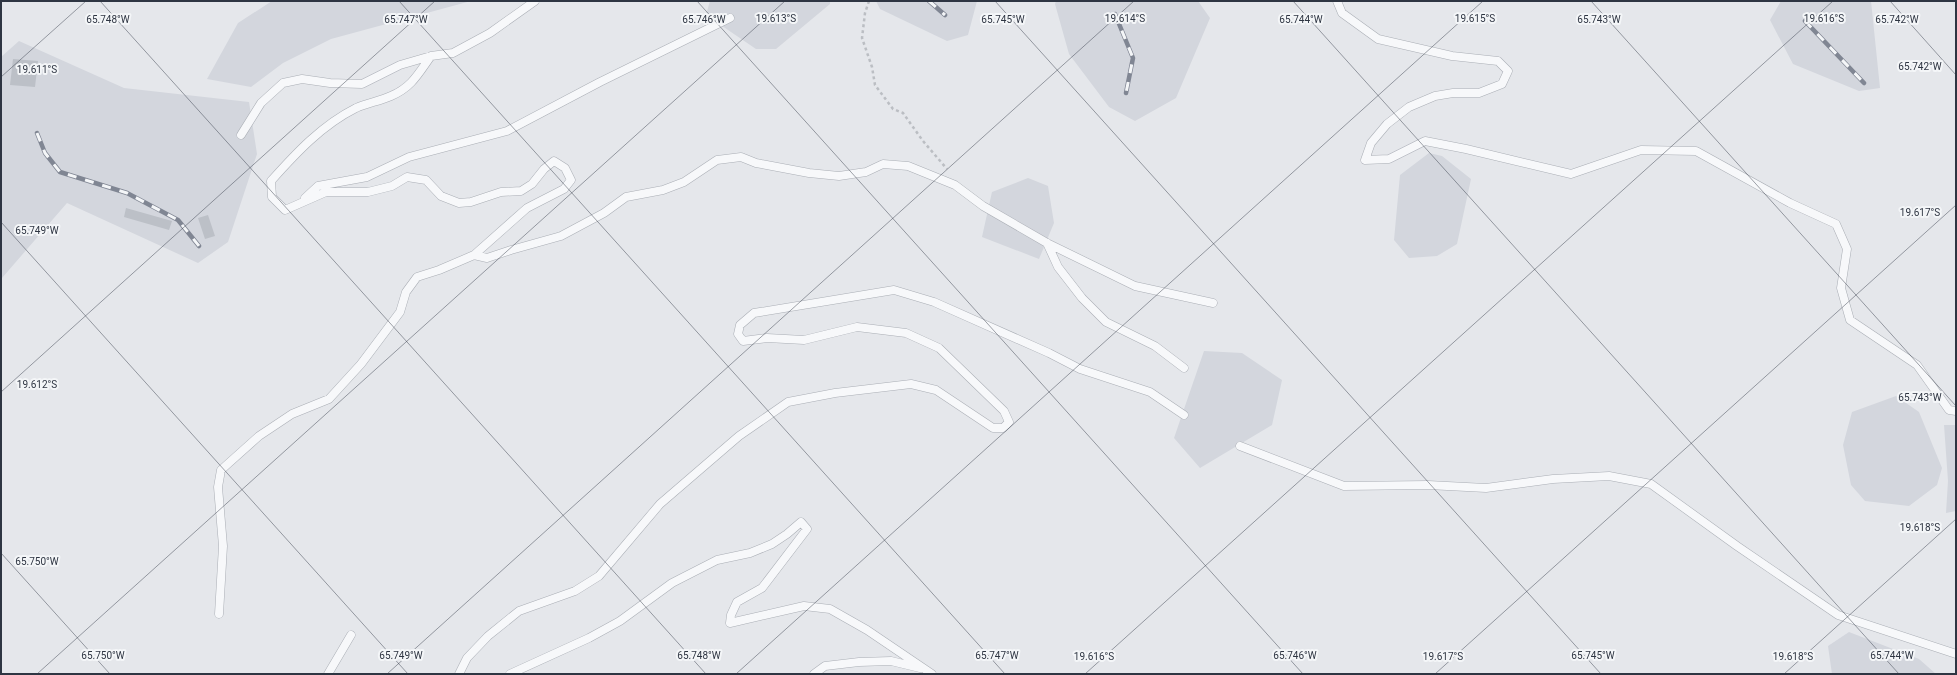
<svg xmlns="http://www.w3.org/2000/svg" width="1957" height="675" viewBox="0 0 1957 675" font-family="Roboto,sans-serif">
<style>
.built{fill:#d3d6dd}
.building{fill:#bcc0c7}
.lines{fill:none;stroke-linecap:round;stroke-linejoin:round}
.service-casing{stroke:#aaaeb5;stroke-width:9}
.path{stroke:#bbbec3;stroke-width:2.5;stroke-dasharray:3 3;stroke-linecap:butt}
.service{stroke:#f7f8fa;stroke-width:8}
.rail-casing{stroke:#808693;stroke-width:4.5}
.rail{stroke:#f4f6f8;stroke-width:3;stroke-dasharray:9;stroke-linecap:butt}
.ticks{fill:none;stroke:#2e3542;stroke-width:1;stroke-opacity:0.45}
.ticks-label{font-size:10px;text-anchor:middle;fill:#2e3542;stroke:#f4f6f8;stroke-width:4;stroke-linejoin:round;paint-order:stroke}
</style>
<rect width="100%" height="100%" fill="#e5e7eb"/>
<path class="built" d="M272 1H471L331 39 283 63 251 87 207 79 238 23Z
M710 1H830V4L776 49H756L706 15Z
M876 1H977L968 35 947 41 880 9Z
M1056 1H1198L1210 18 1176 98 1135 121 1109 107 1069 54 1055 4Z
M1781 1H1871L1880 88 1859 91 1793 64 1770 20Z
M19 41 124 88 249 102 257 154 228 242 198 263 67 203 2 278 1 57Z
M1429 153 1442 156 1471 179 1457 244 1437 256 1409 258 1394 240 1400 175Z
M1028 178 1048 186 1054 223 1039 259 982 237 992 192Z
M1204 351 1242 353 1282 380 1272 425 1200 468 1174 438Z
M1896 396 1919 412 1942 468 1937 485 1909 506 1865 501 1851 485 1843 445 1852 412Z
M1944 425H1956V511L1946 513 1948 481Z
M1849 632 1919 659 1936 674H1832L1828 646Z"/>
<path class="building" d="M13 59 38 61 35 87 10 85Z
M126 208 172 221 169 230 124 217Z
M208 215 215 236 205 239 198 218Z"/>
<g class="lines">
<defs>
<path id="service" d="M535 1 490 33 453 53 431 56C418 74 412 87 391 96 380 101 367 103 356 108 322 125 296 153 271 181L272 197 285 210 326 192H368L392 186 407 177 426 180 441 196 459 203 471 202 501 192 521 191 532 184 544 169 554 161 565 168 571 180 564 189 527 208 474 255 487 258 511 250 561 236 604 213 626 197 663 190 684 182 717 160 741 157 756 163 809 173 839 176 866 172 883 164 908 166 955 185 983 206 1047 243 1135 286 1213 303
M1337 1 1342 13 1378 39 1452 56 1498 61 1508 71 1502 84 1479 93H1453L1435 96 1409 107 1387 124 1371 143 1365 160 1389 159 1425 141 1466 149 1571 174 1641 150 1696 151 1790 203 1836 224 1847 249 1841 288 1850 320 1917 365 1949 410 1956 411
M241 135 261 103 283 83 302 79 330 83 362 84 400 65 431 56
M305 198 318 186 367 177 409 157 507 131 600 82 730 18
M1047 243 1058 267 1082 298 1106 322 1155 346 1184 368
M1240 446 1344 486 1428 485 1486 488 1553 479 1609 476 1651 484 1737 546 1838 615 1956 654
M219 614 223 546 218 487 221 470 259 436 292 414 329 399 361 364 400 312 406 292 417 277 439 270 474 255
M328 674 351 635
M459 674 467 658 488 636 519 611 575 591 599 576 660 504 739 436 788 402 835 393 911 384 936 390 993 428H1003L1009 422 1004 411 939 348 906 333 857 327 804 340 767 338 743 341 738 334 740 325 754 313 894 290 934 302 1049 353 1080 369 1150 392 1184 415
M510 674 589 638 620 621 672 583 717 560 750 553 772 544 787 534 801 522 807 529 762 588 737 602 731 615 730 623 804 606 830 609 867 630 932 674
M814 674 825 666 859 662 891 661 920 668"/>
</defs>
<use href="#service" class="service-casing"/>
<path class="path" d="M869 1 865 13 862 38 872 67 875 85 893 109 903 113 923 141 947 169"/>
<use href="#service" class="service"/>
<defs>
<path id="rail" d="M929 1 945 15
M1115 14 1133 58 1126 93
M1805 21 1864 83
M37 133 45 153 60 172 127 193 178 220 199 246"/>
</defs>
<use href="#rail" class="rail-casing"/>
<use href="#rail" class="rail"/>
</g>
<path class="ticks" d="M100 1 706 674M399 1 1005 674M697 1 1303 674M995 1 1601 674M1293 1 1899 674M1591 1 1956 406M1890 1 1956 75M1 77 86 1M1 222 408 674M1 392 435 1M1 553 110 674M37 674 785 1M387 674 1134 1M736 674 1483 1M1085 674 1833 1M1435 674 1956 205M1784 674 1956 519"/>
<g class="ticks-label">
<text x="776" y="22">19.613°S</text>
<text x="1475" y="22">19.615°S</text>
<text x="1824" y="22">19.616°S</text>
<text x="1125" y="22">19.614°S</text>
<text x="108" y="23">65.748°W</text>
<text x="406" y="23">65.747°W</text>
<text x="704" y="23">65.746°W</text>
<text x="1301" y="23">65.744°W</text>
<text x="1599" y="23">65.743°W</text>
<text x="1897" y="23">65.742°W</text>
<text x="1003" y="23">65.745°W</text>
<text x="1920" y="70">65.742°W</text>
<text x="37" y="73">19.611°S</text>
<text x="1920" y="216">19.617°S</text>
<text x="37" y="234">65.749°W</text>
<text x="37" y="388">19.612°S</text>
<text x="1920" y="401">65.743°W</text>
<text x="1920" y="531">19.618°S</text>
<text x="37" y="565">65.750°W</text>
<text x="103" y="659">65.750°W</text>
<text x="401" y="659">65.749°W</text>
<text x="699" y="659">65.748°W</text>
<text x="997" y="659">65.747°W</text>
<text x="1295" y="659">65.746°W</text>
<text x="1593" y="659">65.745°W</text>
<text x="1892" y="659">65.744°W</text>
<text x="1094" y="660">19.616°S</text>
<text x="1443" y="660">19.617°S</text>
<text x="1793" y="660">19.618°S</text>
</g>
<rect width="1957" height="675" fill="none" stroke="#2e3542" stroke-width="4"/>
</svg>
